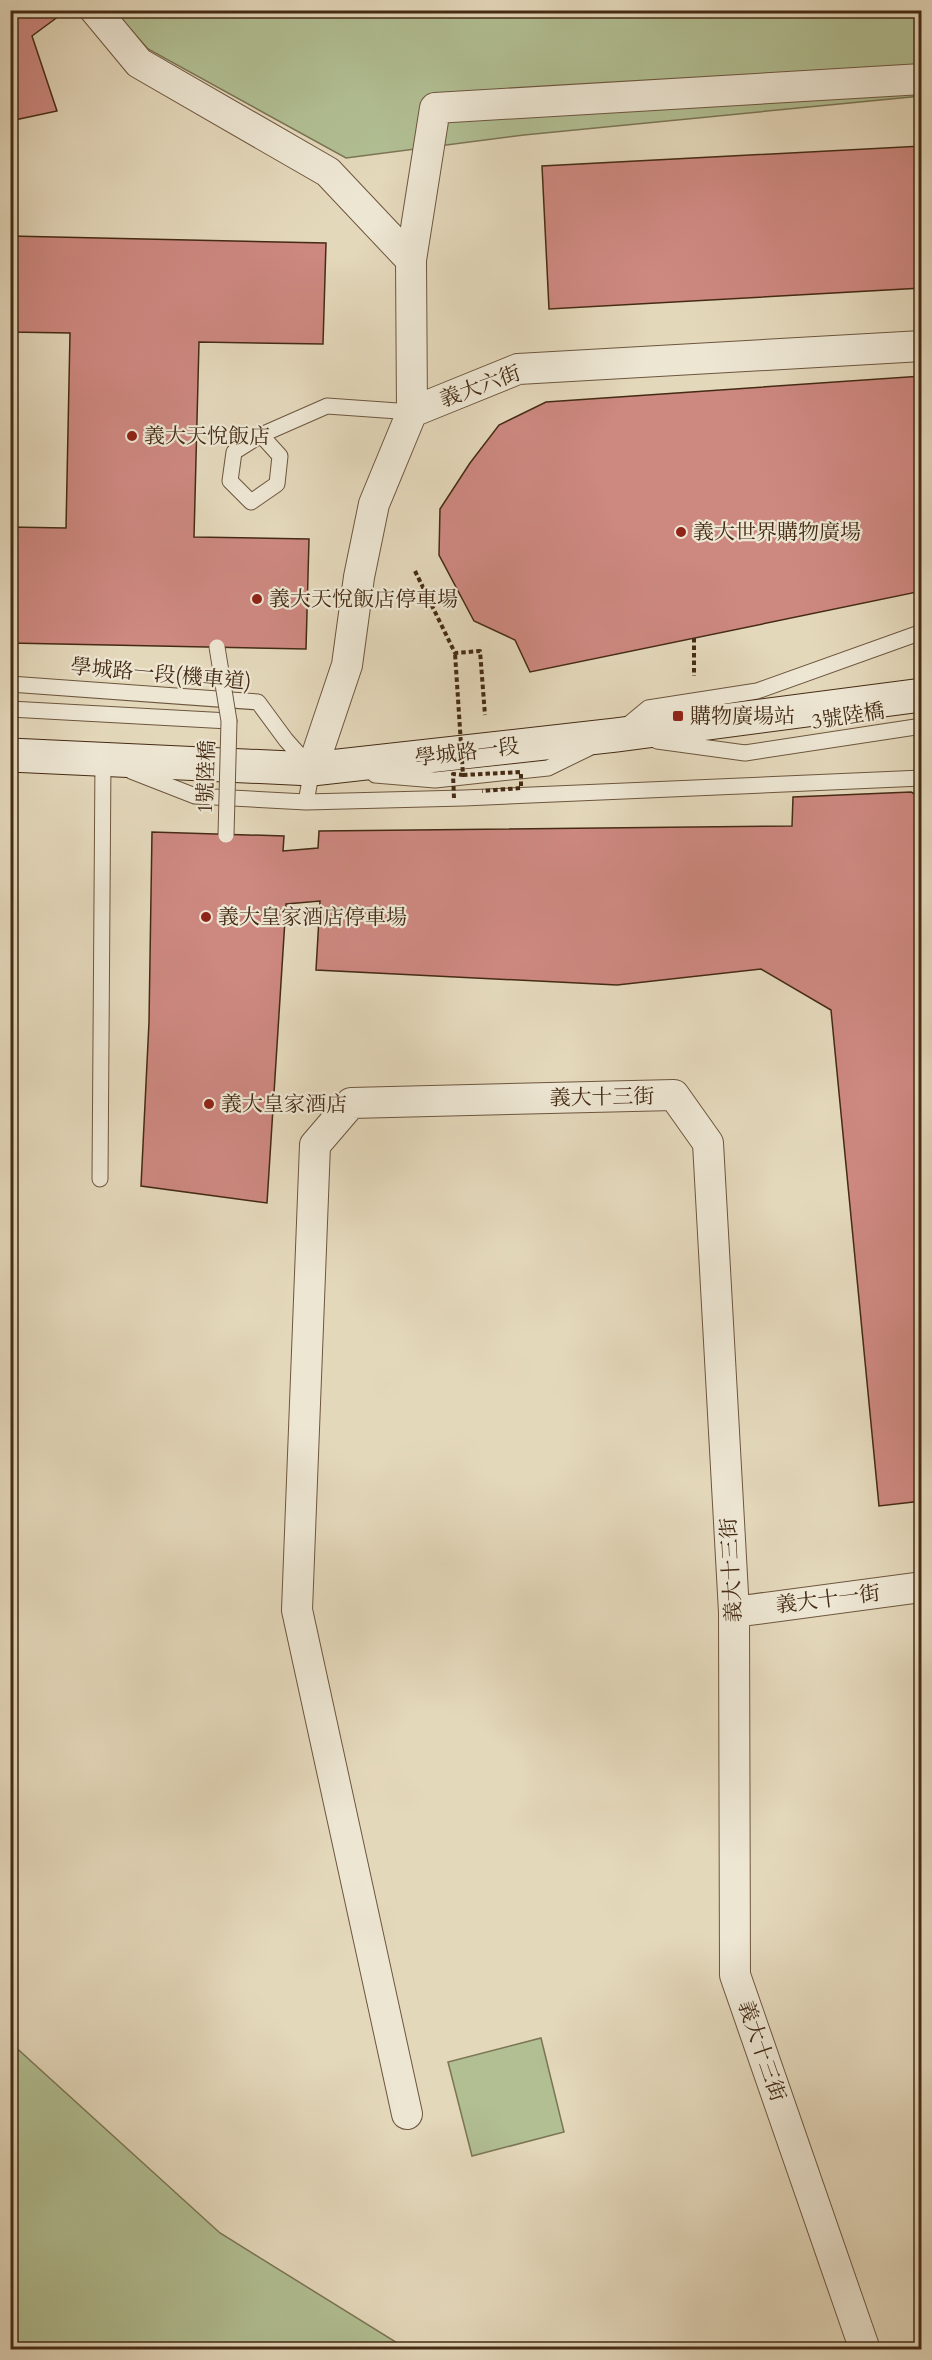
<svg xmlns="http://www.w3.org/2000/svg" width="932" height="2360" viewBox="0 0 932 2360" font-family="Cardo,'Noto Serif TC',serif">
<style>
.green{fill:#b1bf93;stroke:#7b7554;stroke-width:1.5}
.building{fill:#cd8880;stroke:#452b14;stroke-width:1.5}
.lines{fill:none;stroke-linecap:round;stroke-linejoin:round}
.service-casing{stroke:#6d563e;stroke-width:17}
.minor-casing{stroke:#6d563e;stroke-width:32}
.secondary-casing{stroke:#452b14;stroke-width:35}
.path{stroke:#452b14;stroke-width:4;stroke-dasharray:4.5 3;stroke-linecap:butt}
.service{stroke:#ede6d3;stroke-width:15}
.minor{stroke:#ede6d3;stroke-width:30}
.secondary{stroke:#ede6d3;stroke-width:33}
.service-bridge-casing{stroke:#6d563e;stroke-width:17;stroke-linecap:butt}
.path-bridge{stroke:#452b14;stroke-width:4;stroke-dasharray:4.5 3;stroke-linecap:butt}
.service-bridge{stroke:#ede6d3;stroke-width:15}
.poi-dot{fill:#8f2418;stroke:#ede6d3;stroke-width:2}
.labels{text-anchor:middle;stroke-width:4.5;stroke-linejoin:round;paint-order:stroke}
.street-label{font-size:21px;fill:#452b14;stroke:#ede6d3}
.poi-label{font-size:21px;fill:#452b14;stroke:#ede6d3;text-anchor:start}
</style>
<rect width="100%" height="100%" fill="#e4d8bb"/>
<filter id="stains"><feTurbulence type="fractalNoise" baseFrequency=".00333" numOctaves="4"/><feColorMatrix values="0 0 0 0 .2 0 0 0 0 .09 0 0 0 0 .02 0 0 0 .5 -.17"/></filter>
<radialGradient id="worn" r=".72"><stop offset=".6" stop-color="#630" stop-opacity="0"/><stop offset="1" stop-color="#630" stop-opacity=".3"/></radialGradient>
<path class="green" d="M114 11H921V96L524 135 346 158 148 49Z
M541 2038 564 2132 472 2156 448 2062Z
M11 2043 220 2233 407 2349H11Z"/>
<path class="building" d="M10 10H62L63 13 32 36 57 111 10 121Z
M922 146V288L549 309 542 166Z
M10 236 326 243 323 344 199 342 194 537 309 539 306 649 10 643V527L66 528 70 333 10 332Z
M922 376V591L530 672 515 640 474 621 439 555 440 509 470 463 499 425 546 402Z
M911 792 922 798V1501L879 1506 831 1010 761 969 617 985 316 970 320 901 286 904 267 1203 141 1186 149 1022 152 832 284 836 283 851 318 848 319 831 792 826 793 797Z"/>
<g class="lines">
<defs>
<path id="service" d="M261 435 280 456 277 484 251 502 230 481 234 452 261 435 327 406 412 412
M10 684 258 702 286 740 310 767
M10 709 229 721
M625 727 648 708 757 691 922 632
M657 741 745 753 922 726
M312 769 306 802 464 798 922 778
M131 771 195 796 306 802
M375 775 435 780 548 768 589 748
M100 1179 103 759 106 761"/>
<path id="minor" d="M95 10 139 63 328 172 411 260 412 412 374 504 359 577 347 665 312 769
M411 260 435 108 922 79
M412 412 518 369 922 346
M734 1612 922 1587
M407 2114 297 1610 315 1145 351 1103 674 1095 708 1143 734 1612 735 1975 865 2350"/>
<path id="secondary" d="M10 755 312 769 616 735 922 695"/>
</defs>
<use href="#service" class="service-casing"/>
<use href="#minor" class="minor-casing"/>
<use href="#secondary" class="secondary-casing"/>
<path class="path" d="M415 571 455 653 480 651 485 715
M694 638V676"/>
<use href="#service" class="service"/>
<use href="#minor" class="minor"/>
<use href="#secondary" class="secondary"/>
<defs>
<path id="service-bridge" d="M217 647 229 721 226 835"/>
</defs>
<use href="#service-bridge" class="service-bridge-casing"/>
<path class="path-bridge" d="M463 775 521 772V788L482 791
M454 798 453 774 463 775 455 653"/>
<use href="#service-bridge" class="service-bridge"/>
</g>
<g class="poi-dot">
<circle cx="132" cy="436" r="6"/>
<circle cx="681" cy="532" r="6"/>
<circle cx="257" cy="599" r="6"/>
<rect x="672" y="710" width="12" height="12" rx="3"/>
<circle cx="206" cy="917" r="6"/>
<circle cx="209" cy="1104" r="6"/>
</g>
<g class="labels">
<g class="street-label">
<text transform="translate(480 386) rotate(-20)" y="7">義大六街</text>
<text transform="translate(161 674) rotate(5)" y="7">學城路一段(機車道)</text>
<text transform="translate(848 716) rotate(-9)" y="7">3號陸橋</text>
<text transform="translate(467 752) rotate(-7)" y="7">學城路一段</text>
<text transform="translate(206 777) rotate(-88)" y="7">1號陸橋</text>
<text transform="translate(602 1097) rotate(-1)" y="7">義大十三街</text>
<text transform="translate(731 1570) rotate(-93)" y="7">義大十三街</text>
<text transform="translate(828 1599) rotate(-7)" y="7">義大十一街</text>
<text transform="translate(762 2051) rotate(71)" y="7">義大十三街</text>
</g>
<g class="poi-label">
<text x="144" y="443">義大天悅飯店</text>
<text x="693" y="539">義大世界購物廣場</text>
<text x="269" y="606">義大天悅飯店停車場</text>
<text x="690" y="723">購物廣場站</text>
<text x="218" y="924">義大皇家酒店停車場</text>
<text x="221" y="1111">義大皇家酒店</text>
</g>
</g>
<rect width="932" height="2360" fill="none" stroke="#e4d8bb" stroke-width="36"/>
<rect x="12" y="12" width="908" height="2336" fill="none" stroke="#452b14" stroke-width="3"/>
<rect x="18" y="18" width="896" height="2324" fill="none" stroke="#452b14" stroke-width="1.5"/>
<rect width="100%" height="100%" filter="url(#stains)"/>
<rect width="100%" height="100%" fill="url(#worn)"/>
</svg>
